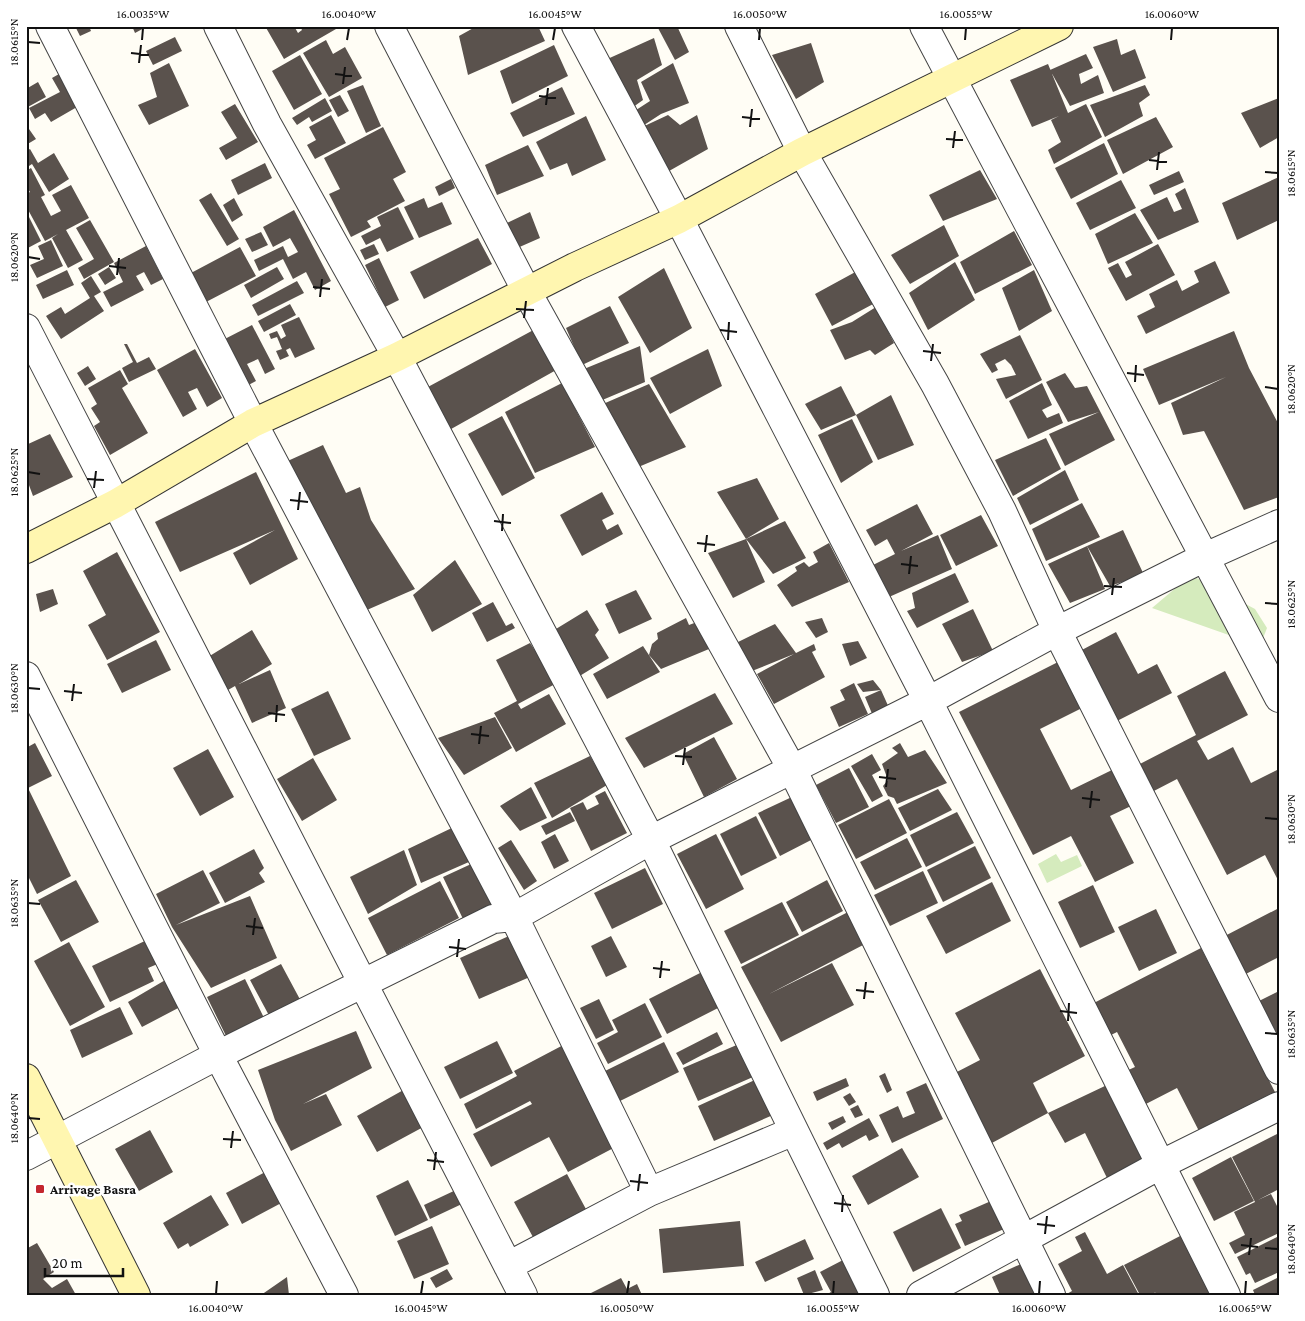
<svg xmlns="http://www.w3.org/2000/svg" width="1305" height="1321" viewBox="0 0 1305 1321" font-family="'Crimson Pro',serif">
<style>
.green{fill:#d5ebbd}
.building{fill:#5a524d}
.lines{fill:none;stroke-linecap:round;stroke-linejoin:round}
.street-casing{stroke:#444;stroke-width:30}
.secondary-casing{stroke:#333;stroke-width:30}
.street{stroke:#fff;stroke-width:28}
.secondary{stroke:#fff6b0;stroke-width:28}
.ticks{fill:none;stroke:#111;stroke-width:2}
.poi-dot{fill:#c4262e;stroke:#fff;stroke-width:2}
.labels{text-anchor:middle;stroke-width:5;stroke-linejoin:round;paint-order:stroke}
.poi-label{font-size:14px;font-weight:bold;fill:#111;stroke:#fff;text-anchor:start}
.neatline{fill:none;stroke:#111;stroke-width:2}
.ticks-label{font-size:12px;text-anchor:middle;fill:#111}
</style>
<rect width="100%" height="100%" fill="#fffdf5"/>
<path class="green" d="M1191 575 1255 609 1267 628 1260 646 1152 608Z
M1056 854 1061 862 1077 855 1082 866 1047 883 1038 864Z"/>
<path class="building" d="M75 26H89L91 31 80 36Z
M132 26H148L135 33Z
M265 26H294L298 33 302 30 300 26H335L336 29 284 59Z
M477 26H538L545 41 468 75 459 36Z
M661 26H677L689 52 675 60 658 28Z
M175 37 182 51 153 65 146 51Z
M654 38 662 65 637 80 643 100 629 110 603 61Z
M1117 39 1121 55 1135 49 1146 78 1113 92 1093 47Z
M326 40 333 54 345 47 362 78 329 97 303 53Z
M811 43 824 82 796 99 772 55Z
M554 45 568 76 512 104 500 71Z
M1086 54 1093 68 1079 74 1081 84 1098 75 1104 93 1070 106 1050 70Z
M300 55 322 94 294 110 272 71Z
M169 63 189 106 149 125 138 105 157 97 150 73Z
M673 63 689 103 661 114 638 129 668 115 680 125 697 115 708 149 662 175 635 130 638 129 633 112 650 101 641 82Z
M1048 64 1068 113 1086 104 1102 137 1054 164 1048 150 1061 142 1051 120 1059 116 1032 127 1010 80Z
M59 74 77 107 51 122 45 113 35 119 29 108 60 92 52 78Z
M38 82 46 97 26 108V89Z
M363 85 381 126 366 133 347 91Z
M1145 85 1150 95 1139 103 1143 116 1105 137 1090 105Z
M562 87 575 114 523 137 510 113Z
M340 95 349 111 338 117 329 100Z
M325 98 332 111 312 122 309 117 297 125 292 118Z
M1279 98V137L1260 148 1241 113Z
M235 104 258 142 226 160 219 148 237 138 221 112Z
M331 115 346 143 315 159 307 145 316 140 309 127Z
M586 116 606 160 572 176 567 163 550 170 536 142Z
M1156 117 1173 147 1123 174 1107 140Z
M383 127 406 172 393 179 405 201 367 221 371 227 351 237 329 194 340 189 324 158Z
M29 129 36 139 26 145V131Z
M1104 143 1118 174 1071 199 1055 168Z
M528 145 544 176 497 195 485 165Z
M30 149 38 163 54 153 69 179 49 192 32 164 26 168V151Z
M265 163 272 178 238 195 231 180Z
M31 168 45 195 41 197 51 216 61 211 52 195 71 185 89 218 66 230 83 260 68 268 52 238 58 234 45 241 26 206V194L30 192 26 186V171Z
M980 170 997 199 943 221 929 195Z
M1179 171 1184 182 1154 195 1149 185Z
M1279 177V220L1237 240 1222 203Z
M451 179 455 188 439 196 435 187Z
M1121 180 1136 208 1090 230 1076 203Z
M1185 188 1199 222 1158 240 1140 210 1167 197 1174 212 1182 209 1175 194Z
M211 193 239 239 227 246 199 200Z
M234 198 243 215 232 222 223 205Z
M424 198 428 208 442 202 452 224 419 238 404 207Z
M398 207 414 239 387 252 380 238 366 245 361 236 381 226 377 217Z
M294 210 331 281 315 290 306 272 293 279 283 259 259 271 254 260 283 246 288 257 298 252 290 238 273 247 263 227Z
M26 211 41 241 26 249Z
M530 212 540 238 515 249 505 224Z
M1135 213 1153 243 1108 264 1095 234Z
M90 220 114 262 84 279 78 268 94 259 76 228Z
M944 225 959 256 910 284 891 255Z
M1014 231 1032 265 975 294 960 262Z
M261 232 268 245 252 252 245 239Z
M478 238 492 264 424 299 410 272Z
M51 240 63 266 37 278 30 265 44 259 38 246Z
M374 244 379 254 365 260 360 250Z
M1158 244 1175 275 1126 301 1108 268 1118 263 1126 278 1132 275 1125 262Z
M146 246 163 279 151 285 144 272 136 276 144 290 111 307 103 292 123 282 114 263Z
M240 247 256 276 206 302 191 273Z
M379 258 399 300 385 307 365 265Z
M1215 261 1230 293 1146 334 1137 316 1155 307 1149 294 1177 280 1182 291 1199 282 1194 271Z
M955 262 975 300 928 330 909 293Z
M109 267 116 278 105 285 98 274Z
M277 267 284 279 251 298 244 285Z
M664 268 692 328 650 353 618 297Z
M67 270 74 285 43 299 36 285Z
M859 270 875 303 832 326 815 294Z
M1034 270 1052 311 1019 331 1002 288Z
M91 276 101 292 94 296 104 311 61 339 46 316 61 307 65 314 90 298 81 283Z
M297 281 304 293 258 316 252 305Z
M290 304 296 315 264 332 258 321Z
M610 306 629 343 582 365 566 328Z
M876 307 894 343 875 355 870 350 845 360 830 330 852 322Z
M299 317 315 349 295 358 290 348 286 350 289 356 280 360 276 351 282 349 277 337 271 339 269 334 277 331 281 339 286 336 281 325Z
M252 325 275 369 265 374 258 359 247 364 256 381 241 389 217 343Z
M539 327 558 369 444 433 426 388Z
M1234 331 1249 368 1279 425V497L1244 510 1204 431 1183 435 1171 403 1226 377 1159 405 1143 369Z
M1020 335 1042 380 1006 399 996 379 1016 375 1011 365 1005 359 995 364 998 370 992 373 980 354Z
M124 344H127L137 363 149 357 156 369 129 382 122 368 133 362Z
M640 346 645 382 600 401 584 369Z
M195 349 222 398 207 407 197 388 188 392 197 409 183 417 157 370Z
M708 349 722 386 670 414 650 378Z
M88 366 96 379 85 386 77 373Z
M120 370 128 384 122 388 148 433 110 455 94 426 100 422 91 408 97 404 88 388Z
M1065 373 1075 388 1087 386 1115 440 1065 466 1049 434 1099 412 1068 422 1046 382Z
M562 383 595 447 535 473 505 412Z
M1042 383 1052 405 1042 410 1047 418 1059 413 1063 423 1028 439 1009 401Z
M649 384 686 447 636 468 603 404Z
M841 386 856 415 821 430 805 404Z
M891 395 914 445 878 460 856 415Z
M502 416 535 478 502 496 468 434Z
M852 419 873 462 841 483 818 435Z
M50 434 73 477 33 496 26 477V445Z
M1046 438 1061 469 1013 496 995 460Z
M323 445 346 493 360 487 371 520 415 589 360 613 281 464Z
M1065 470 1079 500 1030 525 1017 498Z
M256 472 298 559 250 585 233 553 275 530 180 572 155 522Z
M757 478 779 519 746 539 717 492Z
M602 492 614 514 602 520 607 530 618 524 623 534 582 556 560 515Z
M1082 503 1100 537 1046 561 1032 529Z
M917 504 933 534 901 551 938 535 952 569 889 597 869 567 895 554 887 539 875 546 866 530Z
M981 515 998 546 956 566 940 535Z
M785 521 806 558 773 574 746 539Z
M1123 530 1144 575 1110 586 1087 546Z
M746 539 765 582 733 598 708 553Z
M829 543 849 582 792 607 777 585 797 571 795 567 804 562 809 567 818 562 813 552Z
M1087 546 1105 589 1070 603 1048 564Z
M117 552 160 632 107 660 88 625 106 615 83 571Z
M455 560 482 604 432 632 413 595Z
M955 573 969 602 917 628 907 611 915 608 912 593Z
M53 589 58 604 40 612 36 594Z
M636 590 652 619 619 634 605 604Z
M493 602 506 626 512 623 515 628 487 642 472 613Z
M973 609 993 651 962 662 942 624Z
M587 610 599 630 595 635 609 658 578 677 551 632Z
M686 618 689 625 697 622 709 649 661 669 649 655 652 644 658 639 657 633Z
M822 618 828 632 816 638 805 622Z
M775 624 796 653 814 644 816 650 812 652 825 677 774 704 757 674 794 654 752 671 736 643Z
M252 630 272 664 239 684 270 670 286 708 252 723 235 686 228 690 208 657Z
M1116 632 1138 674 1157 664 1172 693 1115 722 1078 652Z
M156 640 171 670 122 693 107 664Z
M858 641 867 658 850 666 842 644Z
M530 643 557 683 518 704 521 709 549 694 566 724 516 752 494 713 517 701 496 660Z
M643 646 660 672 607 699 593 674Z
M1058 662 1082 708 1040 729 1071 790 1112 770 1131 806 1110 816 1134 863 1095 882 1071 836 1033 855 959 712Z
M1225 671 1248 715 1197 741 1208 760 1233 747 1251 783 1279 769V882L1265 855 1227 875 1177 779 1150 793 1136 766 1196 735 1177 696Z
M873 680 881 690 890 710 873 716 865 697 881 690 863 692 857 684Z
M854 683 868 714 839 727 830 707 845 700 840 690Z
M328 691 351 739 314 756 291 709Z
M715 693 733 724 644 768 625 738Z
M495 717 512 748 464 775 438 738Z
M714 737 737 779 704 797 683 754Z
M35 743 52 776 28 788 71 876 37 894 26 872V748Z
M900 743 908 757 925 750 947 783 897 804 894 798 888 796 883 786 888 780 882 764 898 753 892 748Z
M208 749 234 797 200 816 173 768Z
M872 754 881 770 872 775 883 796 872 802 851 766Z
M590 756 607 785 552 818 534 783Z
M313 758 337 800 302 821 277 779Z
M849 768 869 807 836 823 816 785Z
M531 787 547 818 520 831 500 806Z
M938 789 952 810 910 831 898 808Z
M605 791 627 833 591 851 570 808 583 802 587 810 599 804 595 796Z
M794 796 815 838 780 856 758 813Z
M889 799 907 833 856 859 838 825Z
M570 812 575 821 546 835 541 826Z
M957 812 974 843 926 867 910 835Z
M756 816 777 858 741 876 720 834Z
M458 825 478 858 421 883 408 849Z
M555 834 569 861 554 869 541 842Z
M716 834 744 889 706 909 677 854Z
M907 838 922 867 875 890 860 862Z
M511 840 537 881 524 890 498 848Z
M975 846 991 878 943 902 927 870Z
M254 849 264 868 259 873 265 882 225 903 209 873Z
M404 850 417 885 368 914 350 877Z
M482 859 504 900 463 919 443 877Z
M645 868 663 904 612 929 594 893Z
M203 870 220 903 176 925 250 896 277 958 211 988 172 927 156 894Z
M923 871 938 903 890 926 874 895Z
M76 880 99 922 61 942 38 900Z
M827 880 843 911 802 932 786 902Z
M440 881 459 918 387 955 368 918Z
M992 882 1011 921 946 954 926 916Z
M1093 885 1115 932 1080 948 1058 902Z
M782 902 799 935 741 964 724 931Z
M1279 908V957L1240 977 1219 939Z
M1156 909 1177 953 1139 971 1118 927Z
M848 912 865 944 769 994 832 963 854 1005 781 1042 741 967Z
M520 931 539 973 479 999 460 958Z
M611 936 627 967 606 977 591 946Z
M149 939 160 963 148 968 154 981 110 1002 92 966Z
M69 942 105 1007 70 1026 34 961Z
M1201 948 1277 1096 1201 1135 1177 1088 1142 1106 1124 1072 1135 1067 1117 1032 1105 1038 1088 1006Z
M281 964 303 1005 272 1021 250 980Z
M1040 969 1085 1056 1033 1083 1048 1113 990 1144 953 1074 980 1060 955 1013Z
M702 972 720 1007 667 1034 649 999Z
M167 979 182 1006 142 1027 128 1002Z
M245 979 267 1024 229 1042 207 997Z
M1279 991V1044L1257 1002Z
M599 999 614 1030 596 1039 580 1008Z
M645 1003 662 1037 608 1064 597 1043 618 1032 612 1020Z
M120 1007 133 1034 82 1058 70 1030Z
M356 1031 372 1068 303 1104 326 1094 342 1125 291 1151 275 1120 258 1070Z
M717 1032 723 1044 683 1065 676 1053Z
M497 1041 513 1073 460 1099 444 1067Z
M569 1042 623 1143 568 1172 549 1137 491 1167 473 1134 532 1104 530 1101 476 1129 464 1104 517 1076 514 1071Z
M664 1042 679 1072 620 1101 605 1071Z
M739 1044 753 1077 698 1101 683 1068Z
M885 1073 892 1090 887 1093 879 1076Z
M846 1078 849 1086 817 1101 813 1092Z
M757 1079 773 1115 714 1141 698 1106Z
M926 1083 943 1119 892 1143 879 1115 898 1106 903 1118 915 1113 906 1092Z
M1107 1085 1144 1160 1107 1178 1085 1133 1065 1143 1048 1113Z
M407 1088 427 1125 377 1152 357 1116Z
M850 1093 856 1102 849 1106 843 1097Z
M858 1105 863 1115 855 1118 850 1109Z
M843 1116 846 1122 832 1130 828 1123Z
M869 1118 879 1136 869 1141 866 1135 842 1148 839 1143 827 1150 823 1143Z
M150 1130 173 1172 139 1191 115 1149Z
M1279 1133V1189L1258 1200 1271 1194 1279 1210V1233L1235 1254 1229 1243 1245 1235 1234 1212 1255 1202 1232 1157Z
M902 1148 919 1177 868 1205 852 1176Z
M1231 1157 1254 1201 1214 1221 1192 1178Z
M269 1170 285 1201 242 1224 226 1193Z
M567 1174 587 1211 534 1239 514 1202Z
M408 1180 428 1220 395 1236 376 1196Z
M458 1189 464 1203 430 1219 424 1205Z
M211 1195 229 1225 190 1247 188 1243 178 1249 163 1223Z
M991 1201 1004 1229 965 1246 955 1224 962 1221 959 1215Z
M941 1208 961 1248 913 1272 893 1232Z
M740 1221 744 1266 663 1273 659 1229Z
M432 1226 449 1264 414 1279 397 1241Z
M1085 1232 1107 1274 1123 1265 1139 1295H1065L1072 1291 1058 1264 1082 1251 1075 1237Z
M1182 1235 1214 1295H1152L1156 1292 1150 1295H1140L1124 1265Z
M1279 1236V1272L1255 1283 1250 1273 1246 1275 1237 1257Z
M805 1239 814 1259 765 1282 755 1262Z
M37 1243 54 1272 43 1279 52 1288 67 1279 76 1295H26V1249Z
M843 1260 859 1293 826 1295 831 1292 820 1272Z
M1030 1260 1047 1295H1000L992 1277Z
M447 1269 453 1279 436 1288 430 1278Z
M815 1270 823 1290 804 1295 797 1278Z
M287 1277 289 1295H261Z
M1279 1277V1295H1255L1253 1290Z
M621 1278 627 1289 637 1284 642 1295H587Z"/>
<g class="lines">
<defs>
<path id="street" d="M50 26 253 423 514 917 649 1192
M218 26 267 124 397 357 651 840 875 1295
M389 26 527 292 792 769 1051 1295
M576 26 679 219 928 701 1226 1295
M739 26 802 152 935 384 1002 511 1057 631 1279 1070
M924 26 1279 698
M26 328 523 1295
M26 676 218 1055 344 1295
M26 1156 218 1055 493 919 514 917 651 840 928 701 1057 631 1203 558 1279 524
M508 1266 649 1192 794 1131
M921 1295 1160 1165 1279 1106"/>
<path id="secondary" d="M26 549 115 504 253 423 397 357 575 267 679 219 802 152 1059 26
M26 1078 136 1295"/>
</defs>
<use href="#street" class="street-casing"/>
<use href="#secondary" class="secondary-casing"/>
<use href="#street" class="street"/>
<use href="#secondary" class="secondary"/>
</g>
<path class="ticks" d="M142 40 143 28M347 40 349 28M553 40 555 28M759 40 760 28M965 40 966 28M1171 40 1172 28M28 42 40 43M131 53 149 55M139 63 141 45M335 74 352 76M343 84 345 67M539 96 556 98M546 105 548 88M742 117 760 119M750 127 752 109M946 139 963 140M953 148 955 131M1149 160 1167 162M1157 170 1159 152M1265 172 1278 173M28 257 40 259M109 266 126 268M117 275 119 258M313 287 330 289M320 297 322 279M516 309 534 310M524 318 526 301M720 330 737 332M728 340 729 322M923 351 941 353M931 361 933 344M1127 373 1144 375M1135 382 1136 365M1265 387 1278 389M28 472 40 474M87 479 104 480M94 488 96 471M290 500 308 502M298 510 300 492M494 521 511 523M502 531 503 514M697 543 715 545M705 552 707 535M901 564 918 566M909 574 911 556M1104 586 1122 587M1112 595 1114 578M1265 603 1278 604M28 688 40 689M64 691 82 693M72 701 74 684M268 713 285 715M276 722 277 705M471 734 489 736M479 744 481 726M675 756 692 757M683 765 685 748M879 777 896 779M886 787 888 769M1082 798 1100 800M1090 808 1092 791M1265 818 1278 819M28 903 40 904M246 926 263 928M253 935 255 918M449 947 466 949M457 957 459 939M653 968 670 970M660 978 662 961M856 990 874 992M864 999 866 982M1060 1011 1077 1013M1068 1021 1069 1003M1265 1033 1278 1034M28 1118 40 1119M223 1139 241 1140M231 1148 233 1131M427 1160 444 1162M434 1170 436 1152M630 1181 648 1183M638 1191 640 1174M834 1203 851 1205M842 1212 843 1195M1037 1224 1055 1226M1045 1234 1047 1216M1241 1245 1258 1247M1265 1248 1278 1249M1249 1255 1251 1238M216 1294 217 1281M421 1294 423 1281M627 1294 629 1281M833 1294 834 1281M1039 1294 1040 1281M1245 1294 1246 1281"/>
<rect class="poi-dot" x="35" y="1184" width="10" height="10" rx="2.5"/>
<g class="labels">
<g class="poi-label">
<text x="50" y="1194">Arrivage Basra</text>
</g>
</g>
<rect width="1305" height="1321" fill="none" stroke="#ffffff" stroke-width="55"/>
<path d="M45 1268v8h78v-8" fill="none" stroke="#111111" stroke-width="2.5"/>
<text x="52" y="1268" font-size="15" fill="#111111" stroke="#ffffff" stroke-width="4" paint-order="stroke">20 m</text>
<rect x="28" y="28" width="1250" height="1266" class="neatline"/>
<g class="ticks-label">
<text x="143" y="18">16.0035°W</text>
<text x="349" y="18">16.0040°W</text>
<text x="555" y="18">16.0045°W</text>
<text x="760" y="18">16.0050°W</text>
<text x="966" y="18">16.0055°W</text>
<text x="1172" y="18">16.0060°W</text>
<text transform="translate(14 42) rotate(-90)" y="4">18.0615°N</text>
<text transform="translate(1291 173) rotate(-90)" y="4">18.0615°N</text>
<text transform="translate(14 257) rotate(-90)" y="4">18.0620°N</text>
<text transform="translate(1291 389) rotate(-90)" y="4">18.0620°N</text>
<text transform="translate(14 472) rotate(-90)" y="4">18.0625°N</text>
<text transform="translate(1291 604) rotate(-90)" y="4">18.0625°N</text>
<text transform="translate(14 688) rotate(-90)" y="4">18.0630°N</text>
<text transform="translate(1291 819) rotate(-90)" y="4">18.0630°N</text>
<text transform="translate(14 903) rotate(-90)" y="4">18.0635°N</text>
<text transform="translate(1291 1034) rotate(-90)" y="4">18.0635°N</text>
<text transform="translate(14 1118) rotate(-90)" y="4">18.0640°N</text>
<text transform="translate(1291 1249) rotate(-90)" y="4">18.0640°N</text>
<text x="216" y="1312">16.0040°W</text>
<text x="421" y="1312">16.0045°W</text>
<text x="627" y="1312">16.0050°W</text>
<text x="833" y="1312">16.0055°W</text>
<text x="1039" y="1312">16.0060°W</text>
<text x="1245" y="1312">16.0065°W</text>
</g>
</svg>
